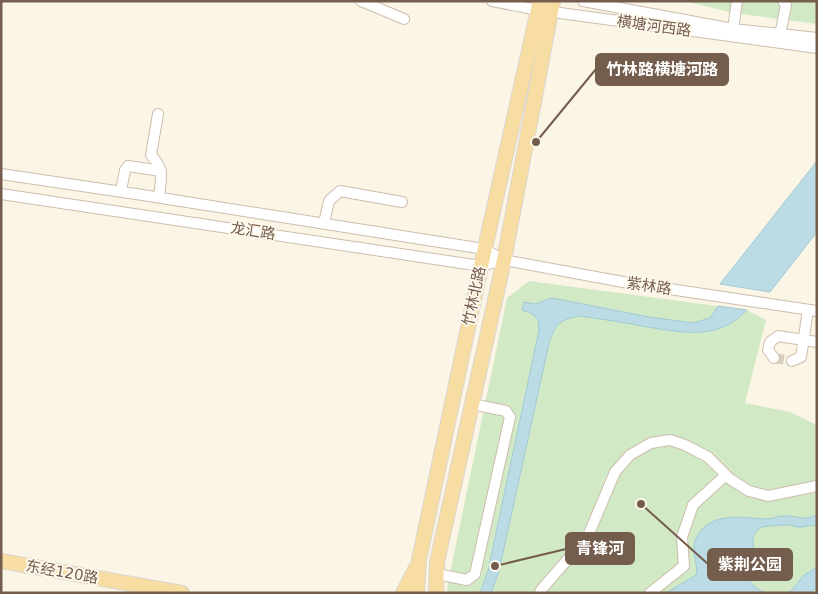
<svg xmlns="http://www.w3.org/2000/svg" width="818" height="594" viewBox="0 0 818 594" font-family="'DejaVu Sans','Noto Sans SC',sans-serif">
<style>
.green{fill:#d1e9c5}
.water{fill:#bbdce4;stroke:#a2cad6}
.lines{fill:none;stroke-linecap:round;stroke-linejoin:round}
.minor-tunnel{stroke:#d9cfc0;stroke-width:10;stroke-dasharray:10 5;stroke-linecap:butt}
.minor-casing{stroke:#cdbdad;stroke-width:12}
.major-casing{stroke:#dbd5d0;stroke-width:16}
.minor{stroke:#fff;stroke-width:10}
.major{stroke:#f7dda2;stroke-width:14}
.labels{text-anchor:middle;stroke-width:4;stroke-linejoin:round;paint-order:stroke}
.street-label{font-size:15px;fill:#745d4c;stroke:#fef8ed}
.leader{fill:none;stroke:#745d4c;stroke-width:2}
.callout-dot{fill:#745d4c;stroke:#fef8ed;stroke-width:2}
.callout{fill:#745d4c;stroke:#745d4c;stroke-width:2}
.callout-label{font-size:16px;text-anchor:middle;font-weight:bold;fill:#fff}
</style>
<rect width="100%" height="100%" fill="#fbf5e6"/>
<path class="green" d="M685 1H817V24L733 13Z
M529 281 747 310 766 320 745 403 790 412 817 425V593H447L448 583 507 298Z"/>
<path class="water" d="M817 161V232L770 292 720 284Z
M552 298 649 317 693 323 710 318 718 306 747 310C718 342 679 332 642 326 621 322 601 319 580 316 559 320 556 323 549 343L499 571 491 593H480L488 571 539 330 538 319 531 313 522 310 524 302 535 304Z
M817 515V526C810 525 808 526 802 527 796 528 791 524 786 525 782 525 762 526 760 528 749 535 755 547 753 557 752 562 748 566 747 571 746 580 758 591 766 593H666L696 575C699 566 691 554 695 541 707 510 742 518 767 519 773 519 777 516 783 516 796 515 803 522 817 515Z
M817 567V588L809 593H786L791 591 804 575Z"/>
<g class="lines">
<path class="minor-tunnel" d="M774 358 792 361"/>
<defs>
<path id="minor" d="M361 1 404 19
M492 1 538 10 817 48
M583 1 733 29 817 38
M733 29 737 1
M780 35 786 5 783 1
M158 114 151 155C165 170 161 179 159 197
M1 174 136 194 484 249 504 260 623 282 817 311
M121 191 125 170 128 166 161 171
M1 194 481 266 504 260
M324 223 329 201 340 191 402 202
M774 358 768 350 770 342 778 336 817 342
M792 361 801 357 808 310
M437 574 467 580 475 574 510 417 506 411 472 404
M540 593 541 590 588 536 615 472 630 455 651 443 670 440 685 445 708 457 730 479 749 491 768 496 817 486
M650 593 684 566 682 537 693 505 726 475"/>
<path id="major" d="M1 561 182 593
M403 593 416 568
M417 593 419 560 481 266 540 1
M436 593 437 562 504 260 553 1"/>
</defs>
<use href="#minor" class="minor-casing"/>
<use href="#major" class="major-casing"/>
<use href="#minor" class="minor"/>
<use href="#major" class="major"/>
</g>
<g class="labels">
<g class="street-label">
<text transform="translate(654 26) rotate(8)" y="5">横塘河西路</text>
<text transform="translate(253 231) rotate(9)" y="5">龙汇路</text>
<text transform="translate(649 286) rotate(9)" y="5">紫林路</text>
<text transform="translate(474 296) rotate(-78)" y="5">竹林北路</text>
<text transform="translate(62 572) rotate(10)" y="5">东经120路</text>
</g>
</g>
<path class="leader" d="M536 142L596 69M495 566L566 549M641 504L708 564"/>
<g class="callout-dot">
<circle cx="536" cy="142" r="5"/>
<circle cx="495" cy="566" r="5"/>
<circle cx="641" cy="504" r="5"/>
</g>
<g class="callout">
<rect x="596" y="54" width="132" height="31" rx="5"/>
<rect x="566" y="533" width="68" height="31" rx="5"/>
<rect x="708" y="549" width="84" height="31" rx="5"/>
</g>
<g class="callout-label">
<text x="662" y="75">竹林路横塘河路</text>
<text x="600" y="554">青锋河</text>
<text x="750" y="570">紫荆公园</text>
</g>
<rect width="818" height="594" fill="none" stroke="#745d4c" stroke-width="5"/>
</svg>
